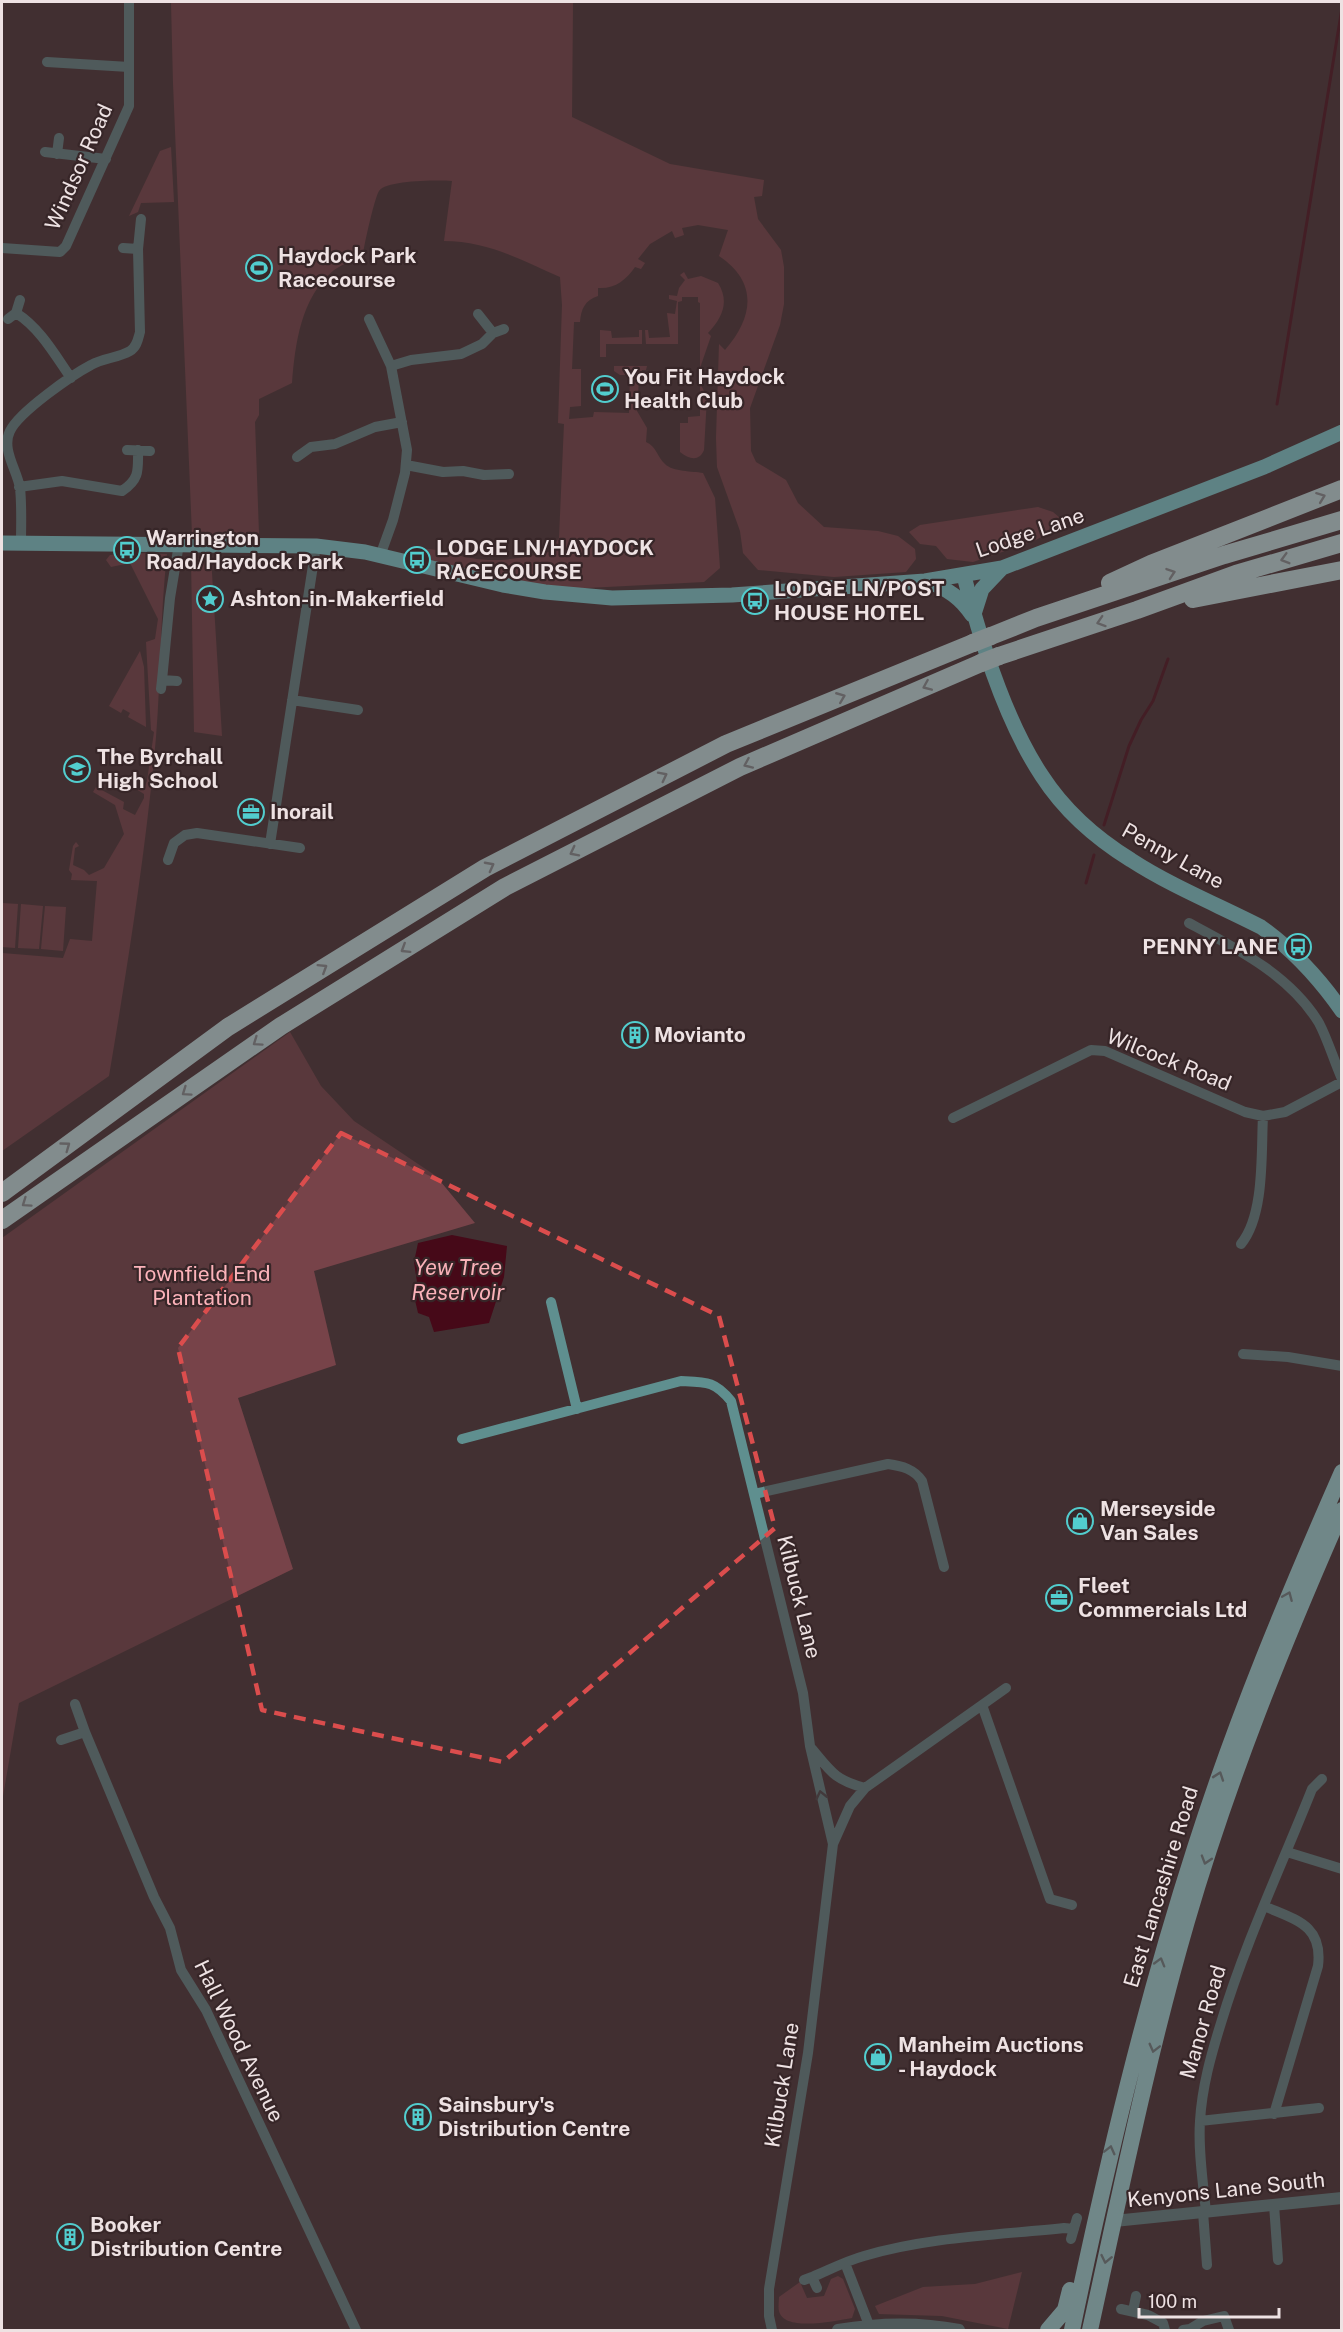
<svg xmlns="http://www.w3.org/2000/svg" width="1343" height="2332" viewBox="0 0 1343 2332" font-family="'Public Sans',sans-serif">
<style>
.green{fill:#774349}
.water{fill:#460918}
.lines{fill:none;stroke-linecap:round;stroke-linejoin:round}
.stream{stroke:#460918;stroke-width:3}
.minor{stroke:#5f8f8f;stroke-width:10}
.tertiary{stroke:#5f8f8f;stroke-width:12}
.primary{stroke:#80e7e8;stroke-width:15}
.trunk{stroke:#a8f2f2;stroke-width:16}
.motorway{stroke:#d0fdfd;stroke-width:18}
.motorway-bridge{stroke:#d0fdfd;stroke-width:18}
.oneway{stroke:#8b9c9d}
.oneway2{stroke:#708c8d}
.oneway3{stroke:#434647}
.marked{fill:none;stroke:#db4d4d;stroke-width:4.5;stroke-dasharray:12 8;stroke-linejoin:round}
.labels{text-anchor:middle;stroke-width:4.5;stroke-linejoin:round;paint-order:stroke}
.street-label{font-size:21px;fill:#eee2e3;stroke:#372628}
.poi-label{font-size:21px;font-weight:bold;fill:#eee2e3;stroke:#372628;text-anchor:start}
.park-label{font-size:21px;fill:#fcb3ba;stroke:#372628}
.water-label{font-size:22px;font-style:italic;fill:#fab1b8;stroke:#372628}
</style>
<rect width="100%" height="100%" fill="#423032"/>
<path class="green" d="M171 2H573L572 117 670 164 764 180 762 196 754 197 758 219 781 250 784 267V304L780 325 750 408 751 451 756 462 786 480 798 503 824 527 878 531 898 536 915 549 916 559 906 572 834 577 758 570 743 553 740 531 717 467 716 438 719 344 725 350C754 317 758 282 719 256L728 230 698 225 682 228 684 235 675 238 672 231 650 244 638 259 645 263 641 269 635 267C626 280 615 289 598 288V296C585 300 581 309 580 322H574L572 369H581V406L570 407 569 419 593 417 594 412 629 413 630 375H620L614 371V366H647L646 370H642V378H639L637 411 647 428 646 442C657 447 657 457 665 464 673 472 692 471 703 473L715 498 720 568 704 582 567 589 435 566 418 554 421 549C439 548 453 555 471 558 498 563 523 558 549 552L559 538 564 424 558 423 562 305 560 277C522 260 487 241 444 241L452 181C439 180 386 180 379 191 375 196 364 245 363 254 354 259 343 264 334 270 301 297 295 344 292 383L259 399V415L255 422 259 534H192L173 83Z
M171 147 174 202 141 203 138 212 129 216 160 151Z
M684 272 688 279 701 276 718 283C730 302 722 318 708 333L711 336 700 368V303L698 302V297H682V301L678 302V344H646L645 330H648L649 338 670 337 667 313 675 314 677 301 669 299V295L677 296 679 288 685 280 680 275Z
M600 330 611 331 612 338 639 337V330H642V344H606V357H600Z
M700 383 707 397 704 450C699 462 689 459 680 452V423H688V417L700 416Z
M1038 507 1053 512 1066 523 1034 541 973 562 947 559 936 546 920 544 909 532 920 525Z
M134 553 167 554C160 615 161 676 156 737 146 850 128 963 109 1076L2 1151V953L63 958 70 939 92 941 97 881 71 880 72 874 69 870 73 846 76 842 79 846 75 848 73 865 84 870 89 875 104 868 124 834 115 805 93 792 96 787 124 802 123 809 135 815 144 798V794L125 782 143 790 147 781 154 732 151 730 146 642 155 639 158 619 130 563 111 567 106 560 110 555Z
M211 557 222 736 194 732 191 559Z
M140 651 144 667 146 727 128 717 130 713 123 709 121 713 109 706Z
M2 903 18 904 15 948 2 947Z
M21 904 43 906 39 949 18 948Z
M45 906 66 907 63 951 41 949Z
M290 1032 321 1086 354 1121 436 1176 475 1223 314 1271 336 1365 238 1398 293 1569 19 1703 2 1802V1238Z
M1022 2272 1008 2329 942 2316 879 2314 875 2306 923 2287 975 2284Z
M838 2276 843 2279 855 2309 852 2318C834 2321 784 2332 779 2311 778 2307 779 2301 779 2297L800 2282 807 2298 824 2296 831 2279Z"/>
<path class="water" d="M452 1235 507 1246 504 1277 489 1323 434 1332 429 1317 418 1313 415 1300 417 1282 414 1262 418 1243Z"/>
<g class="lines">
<path class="stream" d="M1277 404 1342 8
M1104 825 1129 746 1141 720 1153 701 1168 659
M1086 883 1094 855"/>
<path class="minor" d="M47 62 129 67
M45 152 106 159
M57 154 59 138
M2 248 60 252 66 246 129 106V2
M123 248 138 249
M16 313C40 328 55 355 71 378
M478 314 493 333
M8 319 16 313 20 300
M369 319 391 366 407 450 405 473 393 520 380 556
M391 366 411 360 461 354 482 344 493 333 504 329
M127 450 150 451
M297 457 311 447 335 444 375 427 402 422
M406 465 443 472 463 471 484 475 509 474
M19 487 62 481 122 491C140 479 138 470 138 450
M21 543C21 525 22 506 20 488 17 470 1 449 10 431 19 412 72 375 91 365 103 358 118 358 130 351 137 347 138 339 140 332L138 249 141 219
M162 680 170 598 179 544
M161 689 162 680 177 681
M292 700 358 710
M270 844 316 546
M168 860 174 843 185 835 197 833 300 848
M1189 923C1236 948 1290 975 1319 1023 1328 1040 1334 1061 1342 1079
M953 1118 1091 1050 1105 1051 1245 1112 1263 1116 1285 1112 1342 1082
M1241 1244C1265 1215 1261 1152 1263 1116
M551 1302 577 1409
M1243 1354 1288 1357 1342 1366
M462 1439 681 1381C706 1382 715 1381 731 1401L803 1693 810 1746 833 1844
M754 1494 888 1464C902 1466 914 1469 922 1481L944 1567
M982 1705 1050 1899 1072 1905
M85 1732 154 1897 170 1928 181 1970 206 2010 356 2330
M61 1740 85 1732 75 1704
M812 1749C831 1772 835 1780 865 1788
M1287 1852 1342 1869
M1264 1906C1296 1920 1323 1925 1318 1966L1274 2114
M1200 2121 1319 2108
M1274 2205 1278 2260
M1203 2212 1207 2265
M1206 2212C1203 2182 1198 2151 1200 2121 1202 2087 1211 2055 1221 2023 1245 1943 1281 1867 1312 1789L1322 1779
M1071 2239 1077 2218
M845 2263 869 2325
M812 2277C829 2270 846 2261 864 2256 928 2237 998 2235 1064 2228L1074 2229
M804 2280 812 2277 817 2288
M1121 2309 1148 2315 1163 2323 1165 2330
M1133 2311 1136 2296
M772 2330 769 2316V2289L808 2053 833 1844 850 1806 865 1788 1006 1688
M1183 2330 1190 2329 1203 2321 1224 2316 1229 2330"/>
<path class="tertiary" d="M1114 2221 1342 2198
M838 2330C879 2323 918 2322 959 2330"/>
<path class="primary" d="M2 543 316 546 365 552 503 585 545 592 612 598 732 595 925 581 1002 568 1264 467 1342 432
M964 576C980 639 1006 722 1042 776 1064 810 1097 839 1131 860 1171 886 1218 905 1261 927 1293 950 1319 978 1342 1011
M928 582C947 588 961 598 972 615
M975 611 982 589 1001 569"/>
<path class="trunk" d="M1048 2330 1065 2310 1070 2290
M1072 2330C1106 2167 1144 2006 1195 1848 1236 1719 1288 1595 1342 1472
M1090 2330C1120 2194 1148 2055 1187 1921 1228 1780 1283 1644 1342 1510"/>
<path class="motorway" d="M1110 583 1151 564 1342 489
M1193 599 1342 570
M991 636 1036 618 1224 555 1342 520
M999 656 1137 610 1236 574 1342 543
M2 1193 228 1027 485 868 726 744 973 643
M2 1220 281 1026 505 887 740 767 981 663"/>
<path class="motorway-bridge" d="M973 643 991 636
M981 663 999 656"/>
</g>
<defs><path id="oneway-chevron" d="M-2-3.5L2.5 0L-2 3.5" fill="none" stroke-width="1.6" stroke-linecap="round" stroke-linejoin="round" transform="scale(1.5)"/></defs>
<g class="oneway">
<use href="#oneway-chevron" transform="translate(1321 497) rotate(-21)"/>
<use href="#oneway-chevron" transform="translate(1285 559) rotate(164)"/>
<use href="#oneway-chevron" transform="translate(1171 573) rotate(-19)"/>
<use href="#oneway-chevron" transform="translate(1101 622) rotate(162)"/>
<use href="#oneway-chevron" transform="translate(927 686) rotate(157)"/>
<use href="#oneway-chevron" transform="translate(841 697) rotate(-22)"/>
<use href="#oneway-chevron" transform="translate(748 764) rotate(156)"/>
<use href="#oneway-chevron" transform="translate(663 776) rotate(-27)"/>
<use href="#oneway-chevron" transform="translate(574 852) rotate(153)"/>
<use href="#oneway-chevron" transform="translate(490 866) rotate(-28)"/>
<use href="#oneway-chevron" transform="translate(405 949) rotate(148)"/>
<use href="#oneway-chevron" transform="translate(323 968) rotate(-32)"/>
<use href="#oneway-chevron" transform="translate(257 1042) rotate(145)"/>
<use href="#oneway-chevron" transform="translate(186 1092) rotate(145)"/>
<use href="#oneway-chevron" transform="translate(66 1146) rotate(-36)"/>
<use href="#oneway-chevron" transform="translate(26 1203) rotate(145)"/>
</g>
<g class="oneway2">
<use href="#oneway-chevron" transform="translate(1288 1596) rotate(-67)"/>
<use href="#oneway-chevron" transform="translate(1219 1776) rotate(-71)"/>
<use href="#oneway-chevron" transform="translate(1206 1860) rotate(107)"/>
<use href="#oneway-chevron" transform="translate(1160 1962) rotate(-74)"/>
<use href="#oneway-chevron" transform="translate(1154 2048) rotate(104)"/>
<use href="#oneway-chevron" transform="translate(1110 2150) rotate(-76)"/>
<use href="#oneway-chevron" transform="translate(1106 2259) rotate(102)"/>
</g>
<use class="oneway3" href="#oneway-chevron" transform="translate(821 1795) rotate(-103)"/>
<path d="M0 0H1343V2332H0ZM341 1133 719 1316 775 1528 503 1762 262 1710 178 1348Z" fill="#423032" fill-opacity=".55" fill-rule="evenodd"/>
<path class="marked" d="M341 1133 719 1316 775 1528 503 1762 262 1710 178 1348Z"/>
<defs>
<symbol id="stadium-ring" viewBox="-11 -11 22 22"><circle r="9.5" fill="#372628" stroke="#52cdce" stroke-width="1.5"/><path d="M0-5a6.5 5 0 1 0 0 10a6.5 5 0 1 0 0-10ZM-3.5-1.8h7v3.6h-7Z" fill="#52cdce"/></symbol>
<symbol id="bus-ring" viewBox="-11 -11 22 22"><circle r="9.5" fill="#372628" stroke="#52cdce" stroke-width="1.5"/><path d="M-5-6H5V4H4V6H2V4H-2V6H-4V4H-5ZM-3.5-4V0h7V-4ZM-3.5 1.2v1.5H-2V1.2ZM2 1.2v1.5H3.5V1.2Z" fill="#52cdce"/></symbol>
<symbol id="sight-ring" viewBox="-11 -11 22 22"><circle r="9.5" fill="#372628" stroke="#52cdce" stroke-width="1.5"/><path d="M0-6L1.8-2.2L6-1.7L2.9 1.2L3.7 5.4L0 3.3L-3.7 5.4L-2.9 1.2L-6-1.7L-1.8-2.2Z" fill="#52cdce"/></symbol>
<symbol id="school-ring" viewBox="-11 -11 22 22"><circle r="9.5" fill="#372628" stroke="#52cdce" stroke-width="1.5"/><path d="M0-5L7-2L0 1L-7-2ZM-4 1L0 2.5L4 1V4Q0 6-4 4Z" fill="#52cdce"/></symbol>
<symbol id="office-ring" viewBox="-11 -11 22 22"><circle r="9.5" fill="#372628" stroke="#52cdce" stroke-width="1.5"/><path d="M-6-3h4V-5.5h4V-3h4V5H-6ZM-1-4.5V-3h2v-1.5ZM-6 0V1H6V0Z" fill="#52cdce"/></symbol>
<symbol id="building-ring" viewBox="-11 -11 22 22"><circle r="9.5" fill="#372628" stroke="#52cdce" stroke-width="1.5"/><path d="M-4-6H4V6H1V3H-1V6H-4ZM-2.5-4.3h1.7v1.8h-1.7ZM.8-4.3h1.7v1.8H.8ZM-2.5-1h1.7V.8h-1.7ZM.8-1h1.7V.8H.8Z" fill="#52cdce"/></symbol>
<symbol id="shop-ring" viewBox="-11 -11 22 22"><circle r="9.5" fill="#372628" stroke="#52cdce" stroke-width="1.5"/><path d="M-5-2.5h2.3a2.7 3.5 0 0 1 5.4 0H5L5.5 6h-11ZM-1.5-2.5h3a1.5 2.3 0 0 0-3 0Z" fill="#52cdce"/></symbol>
</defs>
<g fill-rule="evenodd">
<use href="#stadium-ring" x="244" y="253" width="30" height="30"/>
<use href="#stadium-ring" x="590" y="374" width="30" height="30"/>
<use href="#bus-ring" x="112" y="535" width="30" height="30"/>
<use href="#bus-ring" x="402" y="545" width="30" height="30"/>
<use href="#sight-ring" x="195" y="584" width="30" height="30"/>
<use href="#bus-ring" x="740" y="586" width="30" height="30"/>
<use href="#school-ring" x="62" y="754" width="30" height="30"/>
<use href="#office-ring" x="236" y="797" width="30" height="30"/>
<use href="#bus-ring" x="1283" y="932" width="30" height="30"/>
<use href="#building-ring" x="620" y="1020" width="30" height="30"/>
<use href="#shop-ring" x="1065" y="1506" width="30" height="30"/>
<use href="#office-ring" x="1044" y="1583" width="30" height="30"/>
<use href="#shop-ring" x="863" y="2042" width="30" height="30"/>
<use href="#building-ring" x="403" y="2102" width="30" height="30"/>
<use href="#building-ring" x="55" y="2222" width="30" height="30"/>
</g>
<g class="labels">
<g class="street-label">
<text transform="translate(79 167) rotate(-66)" y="7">Windsor Road</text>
<text transform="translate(1030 533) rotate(-19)" y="7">Lodge Lane</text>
<text transform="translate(1173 856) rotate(29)" y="7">Penny Lane</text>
<text transform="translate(1169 1060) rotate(22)" y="7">Wilcock Road</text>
<text transform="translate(799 1597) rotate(76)" y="7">Kilbuck Lane</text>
<text transform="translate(1161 1887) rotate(-73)" y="7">East Lancashire Road</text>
<text transform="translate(1203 2022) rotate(-74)" y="7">Manor Road</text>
<text transform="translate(239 2041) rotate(64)" y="7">Hall Wood Avenue</text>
<text transform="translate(782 2085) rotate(-81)" y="7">Kilbuck Lane</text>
<text transform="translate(1226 2190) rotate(-6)" y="7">Kenyons Lane South</text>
</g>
<g class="poi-label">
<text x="278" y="263">Haydock Park<tspan x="278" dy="24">Racecourse</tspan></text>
<text x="624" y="384">You Fit Haydock<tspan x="624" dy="24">Health Club</tspan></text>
<text x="146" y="545">Warrington<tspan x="146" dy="24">Road/Haydock Park</tspan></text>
<text x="436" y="555">LODGE LN/HAYDOCK<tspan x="436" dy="24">RACECOURSE</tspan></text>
<text x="774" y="596">LODGE LN/POST<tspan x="774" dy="24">HOUSE HOTEL</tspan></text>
<text x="230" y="606">Ashton-in-Makerfield</text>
<text x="97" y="764">The Byrchall<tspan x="97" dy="24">High School</tspan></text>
<text x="270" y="819">Inorail</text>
<text x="1278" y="954" text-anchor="end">PENNY LANE</text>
<text x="654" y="1042">Movianto</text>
<text x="1100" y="1516">Merseyside<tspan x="1100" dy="24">Van Sales</tspan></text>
<text x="1078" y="1593">Fleet<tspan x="1078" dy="24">Commercials Ltd</tspan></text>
<text x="898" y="2052">Manheim Auctions<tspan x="898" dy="24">- Haydock</tspan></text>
<text x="438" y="2112">Sainsbury's<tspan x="438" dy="24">Distribution Centre</tspan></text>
<text x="90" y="2232">Booker<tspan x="90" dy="24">Distribution Centre</tspan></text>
</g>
<g class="park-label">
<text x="202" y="1281">Townfield End<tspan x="202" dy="24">Plantation</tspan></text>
</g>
<g class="water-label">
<text x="458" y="1275">Yew Tree<tspan x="458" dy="25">Reservoir</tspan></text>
</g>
</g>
<rect width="1343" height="2332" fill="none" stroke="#eee2e3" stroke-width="6"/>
<path d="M1139 2308v9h140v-9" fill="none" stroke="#eee2e3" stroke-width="3"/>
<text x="1148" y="2308" font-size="18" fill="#eee2e3" stroke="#372628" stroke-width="4.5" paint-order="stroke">100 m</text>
</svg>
